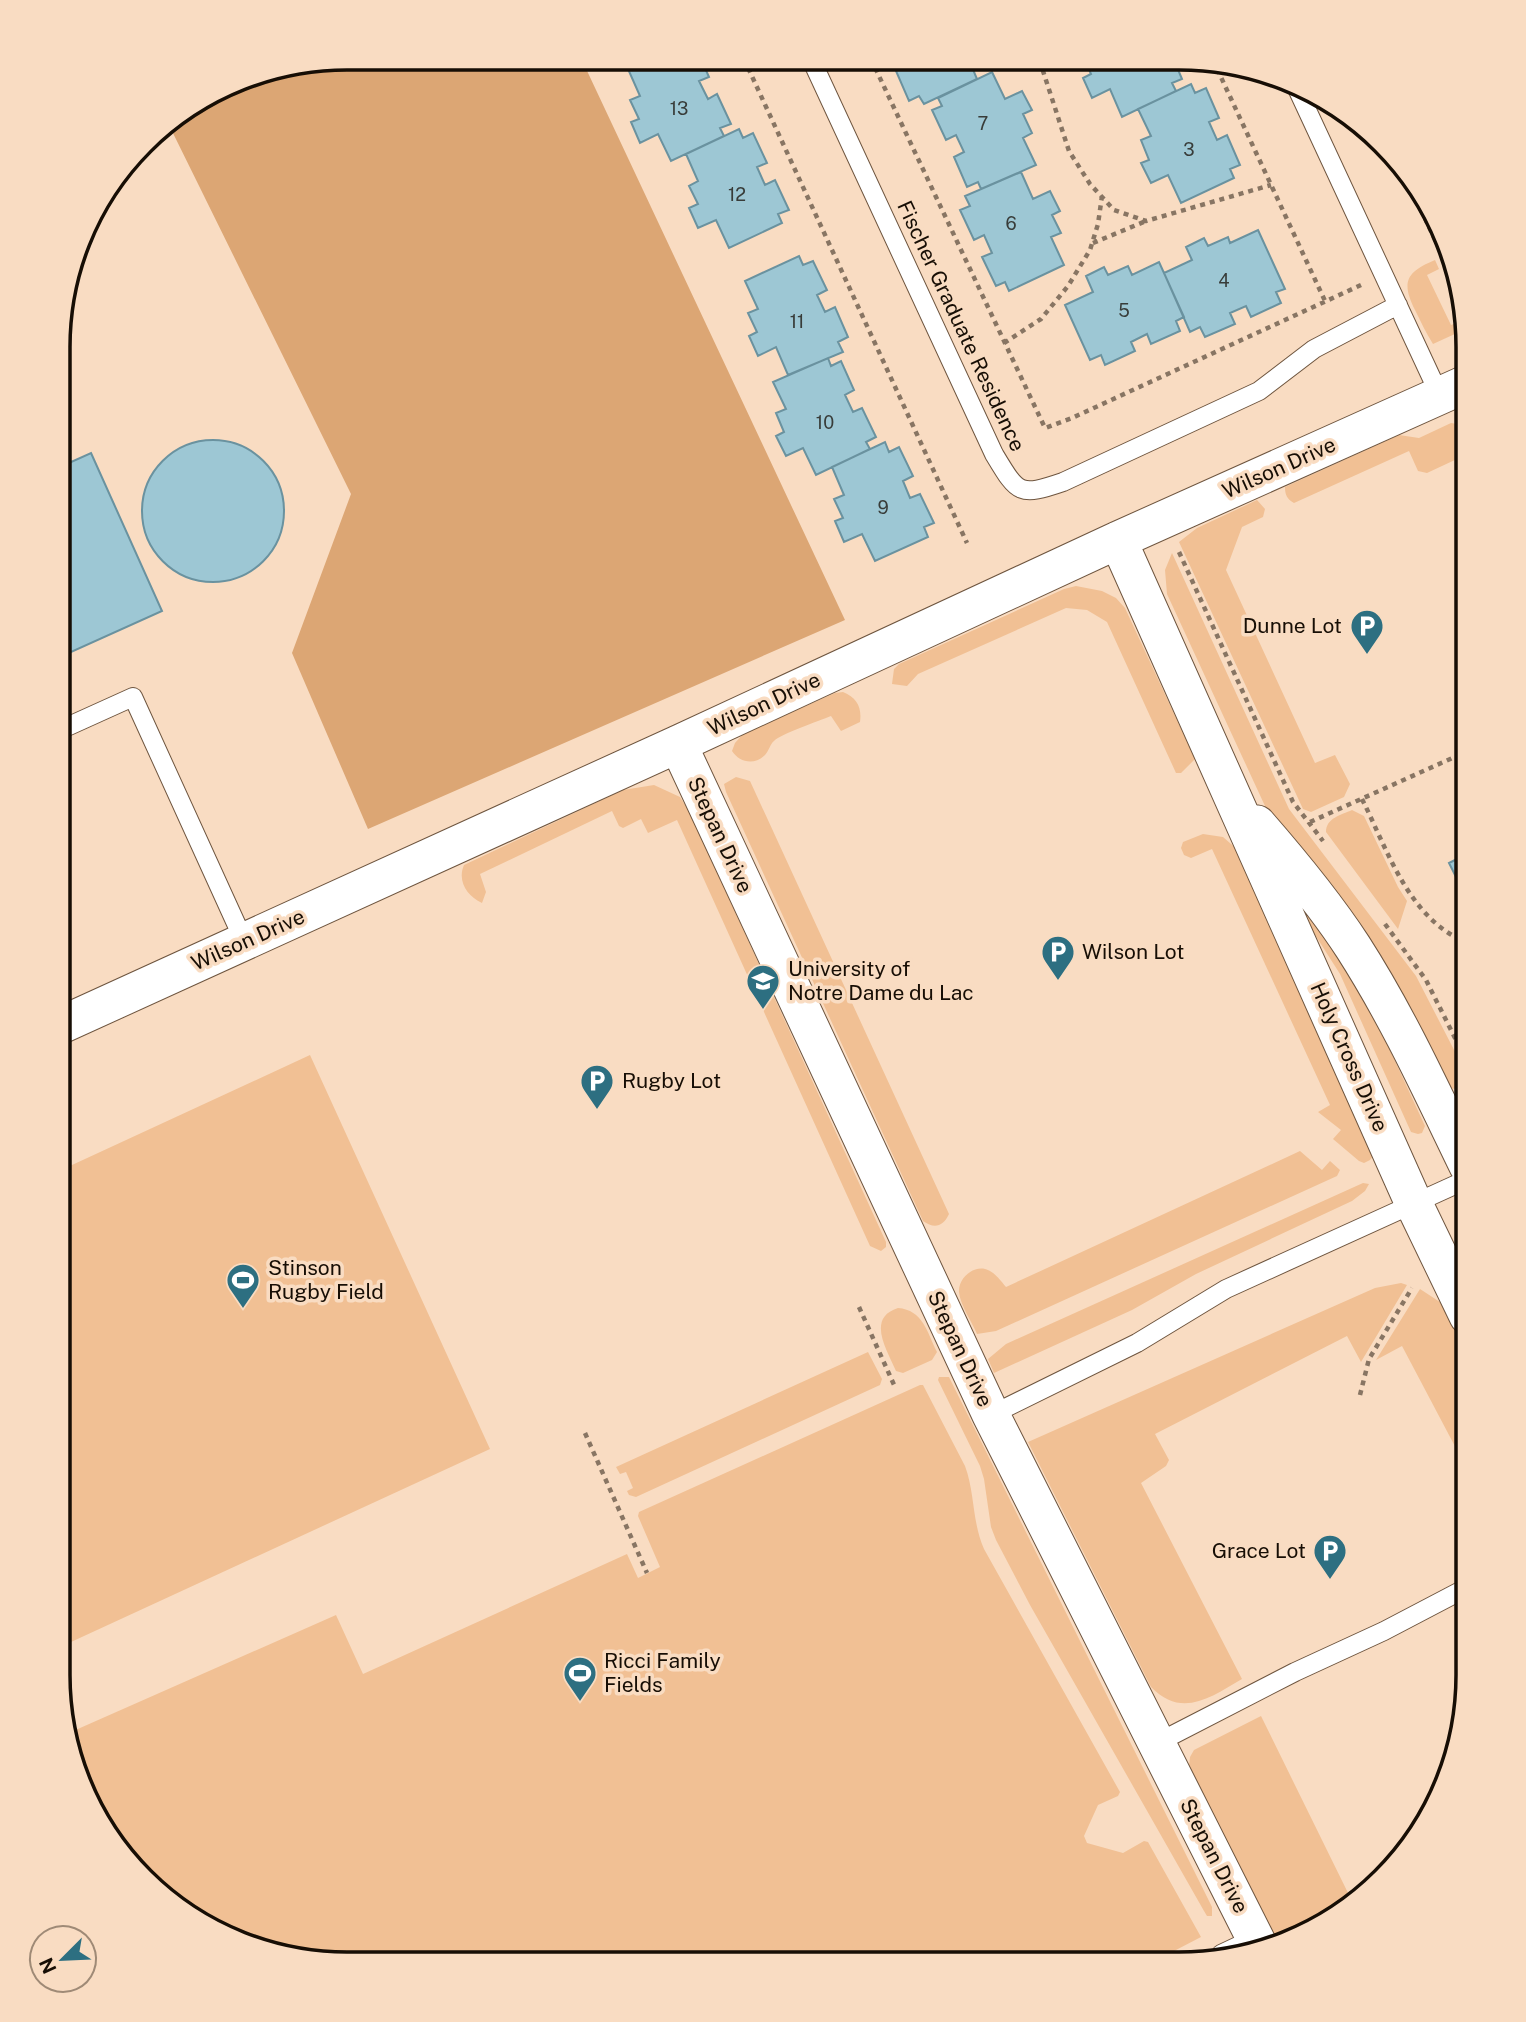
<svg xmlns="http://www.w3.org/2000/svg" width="1526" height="2022" viewBox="0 0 1526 2022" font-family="'Public Sans',sans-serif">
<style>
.green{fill:#f1c094}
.forest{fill:#dca674}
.building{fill:#9dc7d4;stroke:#6a929f;stroke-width:2}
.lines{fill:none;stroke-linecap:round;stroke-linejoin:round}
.service-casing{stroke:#6e553f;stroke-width:20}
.minor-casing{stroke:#6e553f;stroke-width:39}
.path{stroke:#887563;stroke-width:4.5;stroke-dasharray:5 5;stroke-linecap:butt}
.service{stroke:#fff;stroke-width:18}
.minor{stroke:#fff;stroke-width:37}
.labels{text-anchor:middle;stroke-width:7;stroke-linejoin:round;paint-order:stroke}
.number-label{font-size:18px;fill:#383c39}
.street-label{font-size:21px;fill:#170e05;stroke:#f9dcc2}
.poi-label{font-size:21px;fill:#170e05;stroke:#f9dcc2;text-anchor:start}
.rim{fill:none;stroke:#170e05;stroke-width:3.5}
</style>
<rect width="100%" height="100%" fill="#f9dcc2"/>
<path class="green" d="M1435 260 1439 269 1427 275 1451 325 1462 321 1463 324 1457 333 1433 344C1426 333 1421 322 1415 310 1401 282 1406 272 1435 260Z
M1451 423 1457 424 1468 449V483L1457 459 1427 473 1418 471 1409 451 1294 503C1287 499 1285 495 1285 487L1399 435 1419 438Z
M1257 500 1265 509 1263 517 1242 527 1226 570 1315 763 1335 755 1350 784 1344 797 1311 812 1303 809 1179 542 1197 528Z
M1172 553 1289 809 1416 976 1468 1077V1100L1460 1090 1441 1086 1271 819 1167 594 1165 570Z
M1076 586 1102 591 1116 598 1125 608 1195 759 1181 773H1176L1107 622 1087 610 1066 608 918 674 907 686 892 684 894 669 899 664 1064 589Z
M843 692C857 698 862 707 860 722L841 731 831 716C819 721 781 734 774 741 770 744 769 751 765 755 754 766 739 762 732 751L735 743 743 734 835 693Z
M736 777 750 781 949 1214C943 1227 934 1229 923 1221L726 792 724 784Z
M654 785 680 797 689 811 886 1242V1247L881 1251 870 1246 677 820 648 833 641 819 623 828 619 826 612 811 480 874 486 892 482 903C467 896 457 881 464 865L623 790Z
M1352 810 1364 816 1398 887 1407 901 1398 929 1326 832C1326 818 1341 815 1352 810Z
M1203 834 1223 837 1238 850 1373 1156 1370 1160 1364 1163 1359 1161 1333 1139 1341 1130 1318 1112 1330 1105 1212 849 1191 858 1184 855 1181 848 1183 842Z
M1266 858 1353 970 1425 1126 1422 1133 1418 1134 1411 1132 1340 974Z
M310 1055 490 1449 58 1648 59 1171Z
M1300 1151 1322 1170 1330 1161 1340 1170 1337 1176 996 1331 977 1334C972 1322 960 1305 959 1292 958 1279 972 1266 985 1269 994 1271 1001 1281 1006 1287Z
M1363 1183 1369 1184 1365 1191 1352 1201 1196 1274 1132 1310 994 1373 988 1359 1006 1344Z
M1401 1283 1407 1285 1361 1362 1347 1336 1155 1434 1169 1460 1166 1466 1141 1483 1242 1679C1211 1697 1182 1719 1151 1687L1028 1442 1375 1288Z
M1420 1289 1443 1304 1453 1317 1468 1346V1471L1402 1346 1376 1360Z
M898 1308C923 1310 927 1332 937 1352L932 1360 903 1373 896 1371C887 1350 866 1318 898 1308Z
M868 1352 882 1379 880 1385 636 1497 629 1495 627 1491 633 1488 626 1472 620 1474 616 1467Z
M939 1377H949L1212 1907V1916H1207L1204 1911 1030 1605 996 1540 991 1527 984 1479 980 1466 938 1380Z
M920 1385H923L965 1466C975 1493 972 1522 984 1549L1120 1792 1118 1796 1098 1805 1084 1836 1087 1843 1123 1853 1144 1841 1148 1842 1201 1937 1149 1964 310 1962 186 1915 130 1866 88 1803 71 1732 336 1615 363 1674 627 1554 638 1578 660 1567 638 1516 639 1512Z
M1261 1716 1350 1897 1369 1888 1370 1892 1307 1934 1276 1941 1189 1766 1190 1757 1194 1750Z"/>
<path class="forest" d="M347 58H581L845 620 368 829 292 653 351 494 168 123 254 73Z"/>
<path class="building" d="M650 59H701L709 77 699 81 708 99 717 94 731 124 720 128 724 136 671 161 658 134 640 143 631 122 639 119 630 100 640 96 628 69Z
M902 59 969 60 977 79 924 104 919 96 909 101 896 71 905 66Z
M1085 60H1174L1182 79 1172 83 1176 91 1122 117 1110 89 1092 98 1083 78 1091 74Z
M992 72 1005 99 1022 91 1032 110 1023 114 1032 133 1023 138 1036 165 981 189 978 182 967 187 954 157 964 152 956 135 946 140 932 110 942 106 938 98Z
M1191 84 1195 93 1206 88 1219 118 1209 122 1217 140 1227 135 1240 165 1230 169 1234 178 1181 203 1168 175 1151 183 1141 163 1149 160 1141 140 1151 136 1138 109Z
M739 129 743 138 753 133 767 163 757 167 765 185 775 180 789 210 778 214 782 223 729 248 716 220 698 228 689 208 698 204 689 186 698 181 686 154Z
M1021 172 1033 199 1050 191 1060 211 1052 215 1061 233 1051 237 1064 265 1009 291 1005 282 996 286 982 257 992 253 984 235 974 240 960 210 970 206 965 196Z
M1258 230 1285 289 1276 292 1281 303 1251 317 1246 306 1230 313 1235 324 1205 337 1200 327 1190 332 1164 273 1192 260 1186 247 1204 238 1208 246 1228 237 1230 243Z
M799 256 803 265 813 261 827 290 817 295 825 312 835 307 848 337 838 342 843 352 788 375 776 347 758 356 749 336 757 332 748 313 758 309 745 281Z
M1159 262 1184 317 1176 321 1180 331 1151 344 1147 334 1131 342 1135 351 1105 365 1101 355 1090 360 1065 305 1093 292 1086 276 1104 267 1108 275 1128 266 1132 275Z
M828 358 831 366 841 361 854 390 845 395 853 412 862 408 876 437 866 442 870 449 816 475 803 448 786 456 776 436 784 432 776 413 786 409 773 382Z
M142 511a71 71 0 1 1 142 0a71 71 0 1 1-142 0Z
M885 442 889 452 899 447 913 476 903 481 910 498 920 494 934 523 924 527 928 537 875 561 862 534 844 542 835 521 843 518 834 499 844 495 832 467Z
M91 453 162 611 60 657V467Z
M1468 845V901L1449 863 1461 857 1457 851Z"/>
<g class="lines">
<defs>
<path id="service" d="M811 59 994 454C1018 494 1019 497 1063 482L1259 391 1314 349 1398 305
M1294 82 1440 396
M60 730 133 697 244 941
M991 1415 1137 1343 1226 1289 1468 1179
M1157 1743 1295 1672 1384 1631 1468 1587
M1221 1954 1255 1938"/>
<path id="minor" d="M1118 540 1414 1204 1468 1316
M678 744 991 1415 1259 1946
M1257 824C1291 863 1325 904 1353 947 1398 1017 1432 1092 1468 1166
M59 1026 678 744 1118 540 1468 383"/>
</defs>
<use href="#service" class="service-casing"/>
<use href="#minor" class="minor-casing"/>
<path class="path" d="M744 59 967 543
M871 59 1045 428 1072 418 1361 285
M1041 60 1043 71 1069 151 1090 184 1114 210 1146 221 1271 185
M1213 60 1325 301
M1408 182 1452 276
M1093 243 1146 221
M1004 343 1041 319 1068 286 1090 250 1098 224 1102 196
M1179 552 1293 802 1323 841
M1362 799C1388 851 1409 920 1468 943
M1310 822 1468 751
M1385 924 1426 980 1468 1064
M859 1307 895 1387
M1360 1395 1369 1359 1412 1288
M585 1433 647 1573
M1374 1886V1887"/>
<use href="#service" class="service"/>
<use href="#minor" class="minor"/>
</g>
<defs>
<symbol id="parking-pin" viewBox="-11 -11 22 30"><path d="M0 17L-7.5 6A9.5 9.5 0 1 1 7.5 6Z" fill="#2d6f81" stroke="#f9dcc2"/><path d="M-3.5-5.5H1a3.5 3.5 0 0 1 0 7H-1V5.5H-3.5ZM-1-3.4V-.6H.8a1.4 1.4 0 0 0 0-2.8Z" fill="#fff"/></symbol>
<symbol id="university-pin" viewBox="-11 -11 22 30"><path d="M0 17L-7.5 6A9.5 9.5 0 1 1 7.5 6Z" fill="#2d6f81" stroke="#f9dcc2"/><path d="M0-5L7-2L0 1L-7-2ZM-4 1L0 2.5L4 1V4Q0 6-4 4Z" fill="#fff"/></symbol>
<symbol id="stadium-pin" viewBox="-11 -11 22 30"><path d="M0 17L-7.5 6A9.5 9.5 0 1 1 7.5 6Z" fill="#2d6f81" stroke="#f9dcc2"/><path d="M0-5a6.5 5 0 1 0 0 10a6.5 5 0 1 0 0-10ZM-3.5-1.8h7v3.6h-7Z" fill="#fff"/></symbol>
</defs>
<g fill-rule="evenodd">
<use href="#parking-pin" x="1348" y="607" width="38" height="52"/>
<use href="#parking-pin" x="1039" y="933" width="38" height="52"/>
<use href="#university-pin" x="744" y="962" width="38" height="52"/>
<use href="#parking-pin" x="578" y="1062" width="38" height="52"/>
<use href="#stadium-pin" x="224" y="1261" width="38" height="52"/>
<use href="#parking-pin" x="1311" y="1532" width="38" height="52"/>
<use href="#stadium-pin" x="561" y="1654" width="38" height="52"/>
</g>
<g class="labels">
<g class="number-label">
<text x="679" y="115">13</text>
<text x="983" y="130">7</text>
<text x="1189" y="156">3</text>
<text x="737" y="201">12</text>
<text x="1011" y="230">6</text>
<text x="1224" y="287">4</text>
<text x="1124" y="317">5</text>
<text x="797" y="328">11</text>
<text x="825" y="429">10</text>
<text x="883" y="514">9</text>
</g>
<g class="street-label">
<text transform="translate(961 326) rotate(65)" y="7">Fischer Graduate Residence</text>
<text transform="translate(1279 468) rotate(-24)" y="7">Wilson Drive</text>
<text transform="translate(764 704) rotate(-25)" y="7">Wilson Drive</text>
<text transform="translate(720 835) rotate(65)" y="7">Stepan Drive</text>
<text transform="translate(248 940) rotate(-24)" y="7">Wilson Drive</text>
<text transform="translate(1349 1057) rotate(66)" y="7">Holy Cross Drive</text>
<text transform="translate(960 1349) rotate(65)" y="7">Stepan Drive</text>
<text transform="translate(1214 1856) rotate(63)" y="7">Stepan Drive</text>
</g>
<g class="poi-label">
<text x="1342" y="633" text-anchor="end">Dunne Lot</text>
<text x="1082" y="959">Wilson Lot</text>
<text x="788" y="976">University of<tspan x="788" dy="24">Notre Dame du Lac</tspan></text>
<text x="622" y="1088">Rugby Lot</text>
<text x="268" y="1275">Stinson<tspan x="268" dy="24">Rugby Field</tspan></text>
<text x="1306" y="1558" text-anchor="end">Grace Lot</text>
<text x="604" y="1668">Ricci Family<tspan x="604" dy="24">Fields</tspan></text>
</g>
</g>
<path d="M0 0H1526V2022H0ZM347 70H1179A277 277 0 0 1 1456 347V1675A277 277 0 0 1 1179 1952H347A277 277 0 0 1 70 1675V347A277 277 0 0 1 347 70Z" fill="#f9dcc2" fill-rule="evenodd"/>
<path class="rim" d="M347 70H1179A277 277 0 0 1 1456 347V1675A277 277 0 0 1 1179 1952H347A277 277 0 0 1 70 1675V347A277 277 0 0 1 347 70Z"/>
<g transform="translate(63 1959) rotate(246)"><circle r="33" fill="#f9dcc2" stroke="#9f8a76" stroke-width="2"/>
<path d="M0-5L12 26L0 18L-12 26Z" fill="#2d6f81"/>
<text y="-10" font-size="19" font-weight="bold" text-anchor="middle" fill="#170e05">N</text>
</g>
</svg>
